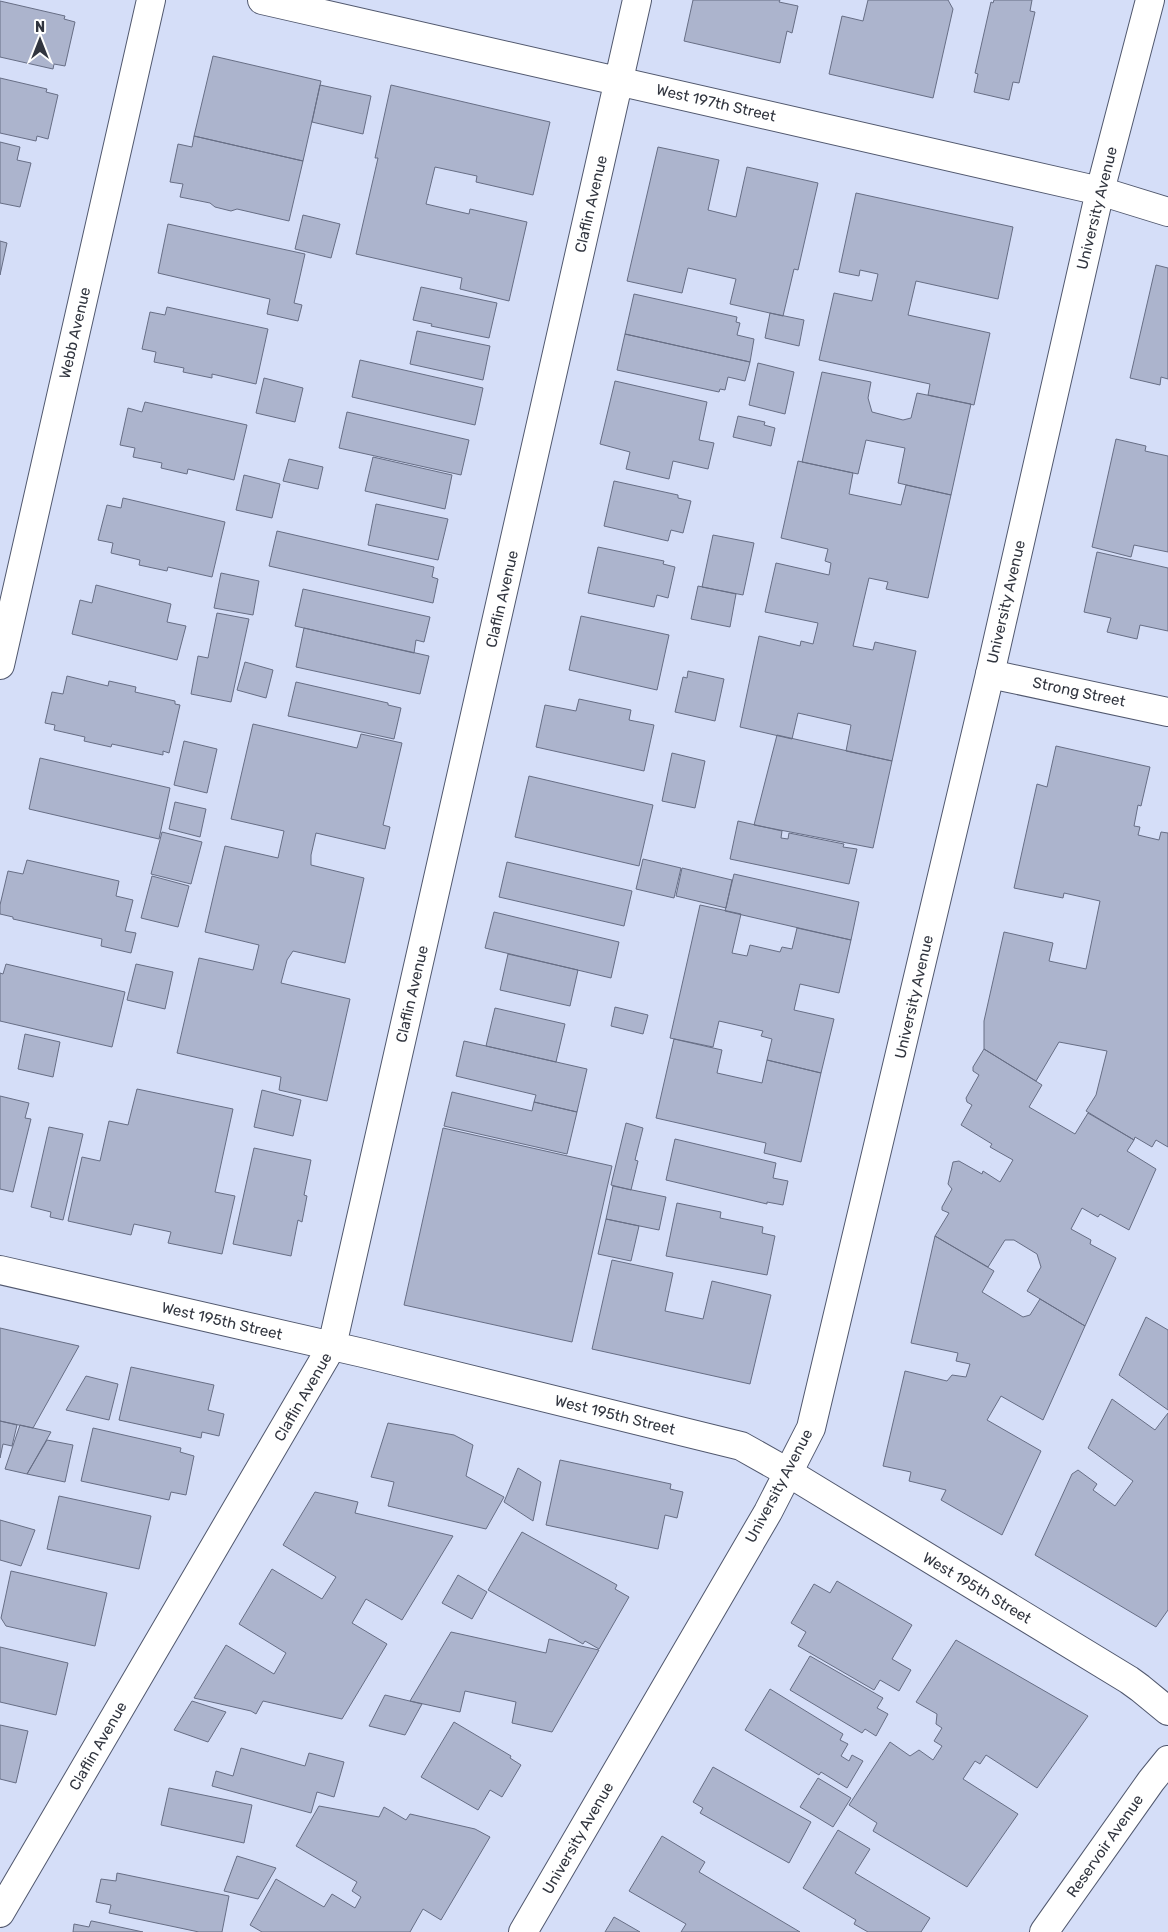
<svg xmlns="http://www.w3.org/2000/svg" width="1168" height="1932" viewBox="0 0 1168 1932" font-family="Rubik,sans-serif">
<style>
.building{fill:#acb4cd;stroke:#676e85}
.lines{fill:none;stroke-linecap:round;stroke-linejoin:round}
.street-casing{stroke:#51586e;stroke-width:30}
.secondary-casing{stroke:#51586e;stroke-width:30}
.street{stroke:#fff;stroke-width:28}
.secondary{stroke:#fff;stroke-width:28}
.labels{text-anchor:middle;stroke-width:5;stroke-linejoin:round;paint-order:stroke}
.street-label{font-size:15px;fill:#31353f;stroke:#fff}
</style>
<rect width="100%" height="100%" fill="#d5def8"/>
<path class="building" d="M693 0H780L779 2 798 6 792 33 787 31 780 63 684 41Z
M868 0H948L953 9 933 98 829 74 842 16 863 21Z
M994 0H1032L1030 11 1035 12 1019 83 1013 82 1009 100 974 92 978 74 975 73 991 2 993 3Z
M0 1 65 16 64 19 75 22 65 66 54 64 53 69 0 57Z
M213 56 321 81 303 161 194 136Z
M0 78 47 89 46 92 58 95 48 139 37 136 36 141 0 133Z
M320 85 371 96 363 134 312 122Z
M391 85 550 122 533 195 476 182 477 176 435 167 426 204 469 214 470 209 527 222 509 301 460 289 462 278 356 254 378 158H375Z
M194 136 303 161 289 221 237 209 231 211 215 207 210 203 180 197 183 184 170 182 178 144 192 147Z
M0 142 20 147 17 160 31 163 20 207 0 203Z
M658 147 719 160 708 210 736 217 747 167 818 183 798 270 794 269 783 316 730 304 736 279 688 268 682 293 627 281Z
M856 193 1013 227 998 299 916 281 908 315 990 333 974 405 928 395 930 384 819 360 834 293 872 301 878 274 860 270 859 276 839 272Z
M303 215 340 224 331 258 295 249Z
M168 224 305 254 294 303 302 305 298 321 267 314 270 299 158 273Z
M0 241 7 243 0 275Z
M1156 265 1168 268V379L1161 377 1160 385 1130 378Z
M421 287 497 303 489 338 431 326 432 324 413 320Z
M634 294 737 317 736 322 740 323 737 335 754 339 750 362 625 334Z
M167 307 268 329 256 384 212 374V378L183 372 184 368 154 362 156 352 142 349 150 312 165 315Z
M770 313 804 320 799 346 765 338Z
M417 331 490 346 483 380 410 364Z
M625 334 750 362 745 381 728 377 725 390 720 389 719 392 617 370Z
M360 360 483 388 475 425 352 397Z
M758 363 794 372 785 414 749 405Z
M822 372 871 382 868 398 872 412 903 420 911 418 917 393 971 404 951 495 898 483 905 448 866 440 858 474 802 462Z
M264 378 303 388 295 422 256 413Z
M615 381 707 402 699 440 714 443 708 469 673 461 669 479 626 469 630 452 600 444Z
M145 402 247 425 234 480 188 469 187 474 161 468 162 463 133 457 135 448 120 445 128 408 142 412Z
M347 412 469 440 461 475 339 448Z
M738 416 765 422 764 425 775 428 771 446 733 437Z
M1116 439 1146 446 1145 451 1168 456V552L1134 545 1131 557 1092 547Z
M373 457 452 475 445 509 365 491Z
M289 459 323 467 318 489 283 481Z
M798 461 853 473 849 494 901 505 906 485 951 495 928 598 886 589 888 582 869 578 853 646 873 650 875 642 916 651 892 761 846 751 851 725 798 713 792 739 740 727 759 636 800 646 801 641 813 644 818 623 765 612 776 563 829 575 831 563 825 561 828 549 781 538Z
M244 475 280 484 272 518 236 510Z
M614 481 678 495V498L691 501 683 533 671 530 668 541 604 526Z
M123 498 225 522 212 577 168 567 167 571 139 565 140 560 111 553 113 543 98 540 107 505 121 508Z
M376 504 448 519 438 560 368 545Z
M277 531 434 567 432 577 438 579 433 603 269 566Z
M713 535 754 543 743 595 702 587Z
M598 547 664 561 663 564 675 567 668 598 657 595 654 607 588 593Z
M1097 552 1168 568V631L1140 625 1137 639 1107 632 1111 618 1084 612Z
M221 573 259 581 253 615 214 608Z
M96 585 171 604 167 622 186 626 177 660 72 634 80 600 92 603Z
M698 586 736 594 730 627 691 619Z
M303 589 430 617 424 642 416 640 414 653 295 626Z
M217 613 249 619 231 702 191 694 198 656 208 658Z
M581 616 669 635 657 690 569 670Z
M304 628 429 656 420 694 296 667Z
M245 662 273 670 266 698 237 690Z
M688 671 724 679 715 721 675 712 683 677 687 678Z
M67 676 108 686 109 681 136 687 135 692 175 701V704L180 705 169 753 163 751V755L112 744 111 747 84 741 85 737 54 730 55 725 45 723 52 692 63 694Z
M296 682 388 703V705L401 708 394 739 288 716Z
M579 699 631 710 629 720 654 725 644 771 536 747 545 705 576 711Z
M253 724 357 748 361 734 402 743 383 825 390 827 385 849 316 833 311 855V865L364 878 345 963 293 951 287 960 281 983 350 999 327 1101 279 1090 281 1077 177 1053 199 958 253 970 259 945 205 932 225 846 278 858 284 831 231 819Z
M777 735 892 761 873 848 754 825Z
M184 741 217 749 207 793 174 785Z
M1056 746 1150 767 1141 806 1138 805 1134 826 1140 827 1138 835 1159 840 1161 832 1168 833V1147L1156 1140 1152 1147 1135 1137 1134 1140 1086 1111 1096 1095 1107 1051 1059 1042 1036 1081 984 1049V1021L1004 932 1053 943 1049 961 1086 969 1100 901 1064 893 1063 898 1014 888 1037 784 1047 787Z
M672 753 705 761 695 808 662 801Z
M40 758 170 788 159 839 29 809Z
M529 776 653 805 639 866 515 837Z
M175 802 206 809 200 837 169 829Z
M738 821 782 831 781 838 788 839 789 833 844 844 843 847 857 849 849 884 730 859Z
M162 832 202 842 191 884 151 874Z
M643 859 681 868 674 898 636 889Z
M27 860 119 881 116 896 133 900 125 931 136 933 131 953 101 946 102 939 13 919V917L0 914V905L8 871 23 874Z
M507 862 632 891 624 926 499 897Z
M682 868 732 880 726 908 676 896Z
M734 874 859 902 851 940 725 911Z
M152 876 189 886 178 927 141 918Z
M700 905 741 914 732 953 747 956 750 945 780 952 782 947 792 949 797 928 851 940 839 993 800 984 794 1010 834 1019 821 1073 767 1060 772 1039 761 1036 763 1031 719 1021 713 1047 670 1038Z
M494 912 619 942 611 978 485 948Z
M508 954 578 970 570 1006 500 990Z
M6 964 125 992 112 1047 0 1021V973L3 974Z
M136 964 173 972 165 1009 127 1000Z
M615 1007 648 1015 643 1034 611 1026Z
M495 1008 565 1024 556 1062 486 1046Z
M25 1034 60 1042 53 1077 18 1069Z
M674 1039 722 1050 717 1073 762 1083 767 1060 821 1073 801 1162 764 1153 766 1143 656 1118Z
M464 1041 587 1069 577 1112 534 1102 536 1095 456 1076Z
M984 1049 1042 1085 1029 1107 1075 1134 1088 1113 1134 1140 1127 1151 1156 1169 1129 1230 1100 1214 1098 1217 1082 1208 1071 1229 1091 1240 1090 1244 1116 1258 1085 1326 1027 1291 1041 1267 1037 1254 1014 1240H1005L988 1267 935 1236 949 1213 942 1210V1207L952 1189 948 1184 953 1162 959 1161 982 1174 983 1171 1000 1182 1013 1160 990 1147 992 1144 961 1125 972 1105 967 1102 966 1098 979 1075 973 1071V1067Z
M137 1089 233 1109 215 1192 235 1196 222 1254 168 1243 171 1232 134 1224 131 1235 68 1221 82 1157 100 1161 109 1121 128 1125Z
M262 1090 301 1100 293 1136 254 1127Z
M452 1092 532 1111 534 1102 577 1112 567 1154 444 1126Z
M0 1096 29 1103 25 1118 31 1119 13 1192 0 1189Z
M626 1123 643 1128 635 1160 638 1161 631 1190 611 1185Z
M49 1127 83 1134 63 1220 50 1217 51 1212 31 1207Z
M443 1128 612 1166 572 1342 404 1305Z
M675 1139 776 1163 773 1178 788 1181 783 1205 767 1202V1204L666 1180Z
M254 1148 311 1160 304 1195 307 1196 302 1222 298 1220 291 1256 233 1244Z
M613 1186 666 1197 659 1230 606 1219Z
M677 1203 721 1212 720 1218 763 1227 762 1233 775 1236 767 1275 666 1256Z
M606 1219 639 1226 631 1261 598 1254Z
M935 1236 994 1271 982 1292 1023 1317 1030 1315 1040 1299 1085 1326 1043 1420 1001 1396 987 1420 1041 1451 1002 1535 941 1500 946 1490 909 1481 911 1472 883 1466 905 1371 947 1381 952 1375 966 1377 970 1364 956 1361 958 1353 911 1343Z
M612 1260 673 1273 665 1311 703 1319 712 1281 771 1295 750 1384 592 1349Z
M1146 1317 1168 1330V1410L1119 1375Z
M0 1328 79 1346 33 1428 0 1421Z
M131 1367 214 1385 208 1410 224 1414 219 1436 202 1432 201 1438 119 1420Z
M86 1376 118 1384 109 1420 66 1410Z
M1112 1399 1155 1430 1168 1413V1610L1156 1627 1035 1555 1072 1474 1078 1470 1097 1484 1093 1490 1115 1506 1133 1481 1088 1448Z
M0 1421 17 1425 12 1446 3 1444 0 1458Z
M388 1423 454 1435 473 1445 466 1476 504 1497 486 1529 388 1506 394 1482 371 1477Z
M20 1425 51 1432 27 1474 5 1469Z
M93 1428 181 1448 180 1452 194 1456 186 1495 171 1492 169 1500 81 1481Z
M47 1440 73 1445 65 1482 27 1474Z
M560 1460 671 1484 670 1489 683 1492 677 1518 665 1515 658 1549 546 1525Z
M518 1468 541 1482 533 1521 504 1502Z
M315 1492 358 1502 355 1513 453 1536 402 1620 366 1599 352 1623 387 1644 342 1719 263 1701 256 1714 251 1711 194 1698 226 1645 274 1674 286 1653 239 1624 272 1569 322 1599 336 1577 283 1545Z
M59 1496 151 1516 139 1569 47 1549Z
M0 1520 35 1530 21 1566 0 1560Z
M522 1532 617 1585 615 1589 629 1597 599 1649 585 1641 583 1644 488 1590Z
M11 1571 107 1593 95 1646 6 1626 1 1618Z
M458 1575 487 1592 472 1619 442 1603Z
M837 1581 912 1625 892 1659 911 1670 899 1691 880 1680 874 1690 798 1646 806 1632 791 1623 814 1584 830 1593Z
M451 1632 546 1653 549 1639 599 1650 552 1732 512 1723 516 1702 465 1691 460 1712 410 1701Z
M956 1640 1088 1716 1037 1788 986 1755 980 1764 975 1761 963 1779 1018 1814 967 1887 873 1831 877 1823 849 1805 890 1742 910 1756 919 1750 933 1760 942 1746 934 1741 942 1728 936 1724 937 1714 916 1702Z
M0 1647 68 1663 56 1715 0 1702Z
M810 1656 883 1698 877 1708 888 1714 876 1736 865 1729 862 1733 790 1690Z
M770 1689 843 1734 840 1740 848 1744 841 1756 849 1761 852 1755 863 1761 847 1788 821 1772 819 1775 745 1730Z
M385 1695 422 1704 405 1735 369 1726Z
M192 1701 226 1712 208 1742 174 1730Z
M454 1722 511 1756 510 1758 521 1765 502 1797 490 1790 478 1810 421 1777Z
M0 1725 28 1731 16 1783 0 1779Z
M241 1748 305 1766 309 1753 344 1762 334 1797 317 1792 311 1813 212 1786 216 1771 233 1776Z
M713 1767 811 1822 789 1863 700 1813 703 1808 693 1802Z
M818 1778 851 1798 833 1827 800 1807Z
M169 1788 252 1805 244 1843 161 1825Z
M319 1806 379 1817 384 1807 406 1820 410 1814 475 1829 490 1837 441 1920 423 1909 410 1932H262L250 1925 276 1879 324 1907 332 1894 355 1908 361 1897 352 1891 357 1882 296 1846Z
M838 1830 870 1849 855 1873 930 1918 921 1932H868L854 1924 856 1920 803 1888Z
M662 1836 705 1862 699 1872 800 1932H681L686 1924 629 1891Z
M237 1856 276 1868 258 1899 224 1891Z
M117 1873 229 1896 222 1932H199L109 1913 111 1905 96 1902 101 1879 116 1881Z
M614 1917 640 1932H605Z
M91 1921H92L143 1932H73L74 1924 89 1927Z"/>
<g class="lines">
<defs>
<path id="street" d="M262 0 1100 191 1168 212
M0 665 151 0
M990 674 1168 712
M0 1270 363 1353 741 1446 789 1473 1129 1680 1140 1688 1168 1711
M0 1913 332 1346 637 0"/>
<path id="secondary" d="M523 1932 768 1512 811 1428 990 674 1100 191 1150 0
M1044 1932 1151 1781 1168 1760"/>
</defs>
<use href="#street" class="street-casing"/>
<use href="#secondary" class="secondary-casing"/>
<use href="#street" class="street"/>
<use href="#secondary" class="secondary"/>
</g>
<g class="labels">
<g class="street-label">
<text transform="translate(716 103) rotate(13)" y="5">West 197th Street</text>
<text transform="translate(591 204) rotate(-77)" y="5">Claflin Avenue</text>
<text transform="translate(1097 208) rotate(-76)" y="5">University Avenue</text>
<text transform="translate(75 333) rotate(-77)" y="5">Webb Avenue</text>
<text transform="translate(502 599) rotate(-77)" y="5">Claflin Avenue</text>
<text transform="translate(1006 602) rotate(-77)" y="5">University Avenue</text>
<text transform="translate(1079 692) rotate(12)" y="5">Strong Street</text>
<text transform="translate(412 994) rotate(-77)" y="5">Claflin Avenue</text>
<text transform="translate(914 997) rotate(-77)" y="5">University Avenue</text>
<text transform="translate(222 1321) rotate(13)" y="5">West 195th Street</text>
<text transform="translate(303 1397) rotate(-60)" y="5">Claflin Avenue</text>
<text transform="translate(615 1415) rotate(14)" y="5">West 195th Street</text>
<text transform="translate(779 1486) rotate(-62)" y="5">University Avenue</text>
<text transform="translate(977 1588) rotate(31)" y="5">West 195th Street</text>
<text transform="translate(98 1746) rotate(-60)" y="5">Claflin Avenue</text>
<text transform="translate(578 1838) rotate(-60)" y="5">University Avenue</text>
<text transform="translate(1105 1846) rotate(-55)" y="5">Reservoir Avenue</text>
</g>
</g>
<g transform="translate(40 40)" stroke="#ffffff" stroke-width="4" paint-order="stroke">
<path d="M0-4L9 19L0 12L-9 19Z" fill="#31353f"/>
<text y="-8" font-size="14" font-weight="bold" text-anchor="middle" fill="#31353f">N</text>
</g>
</svg>
